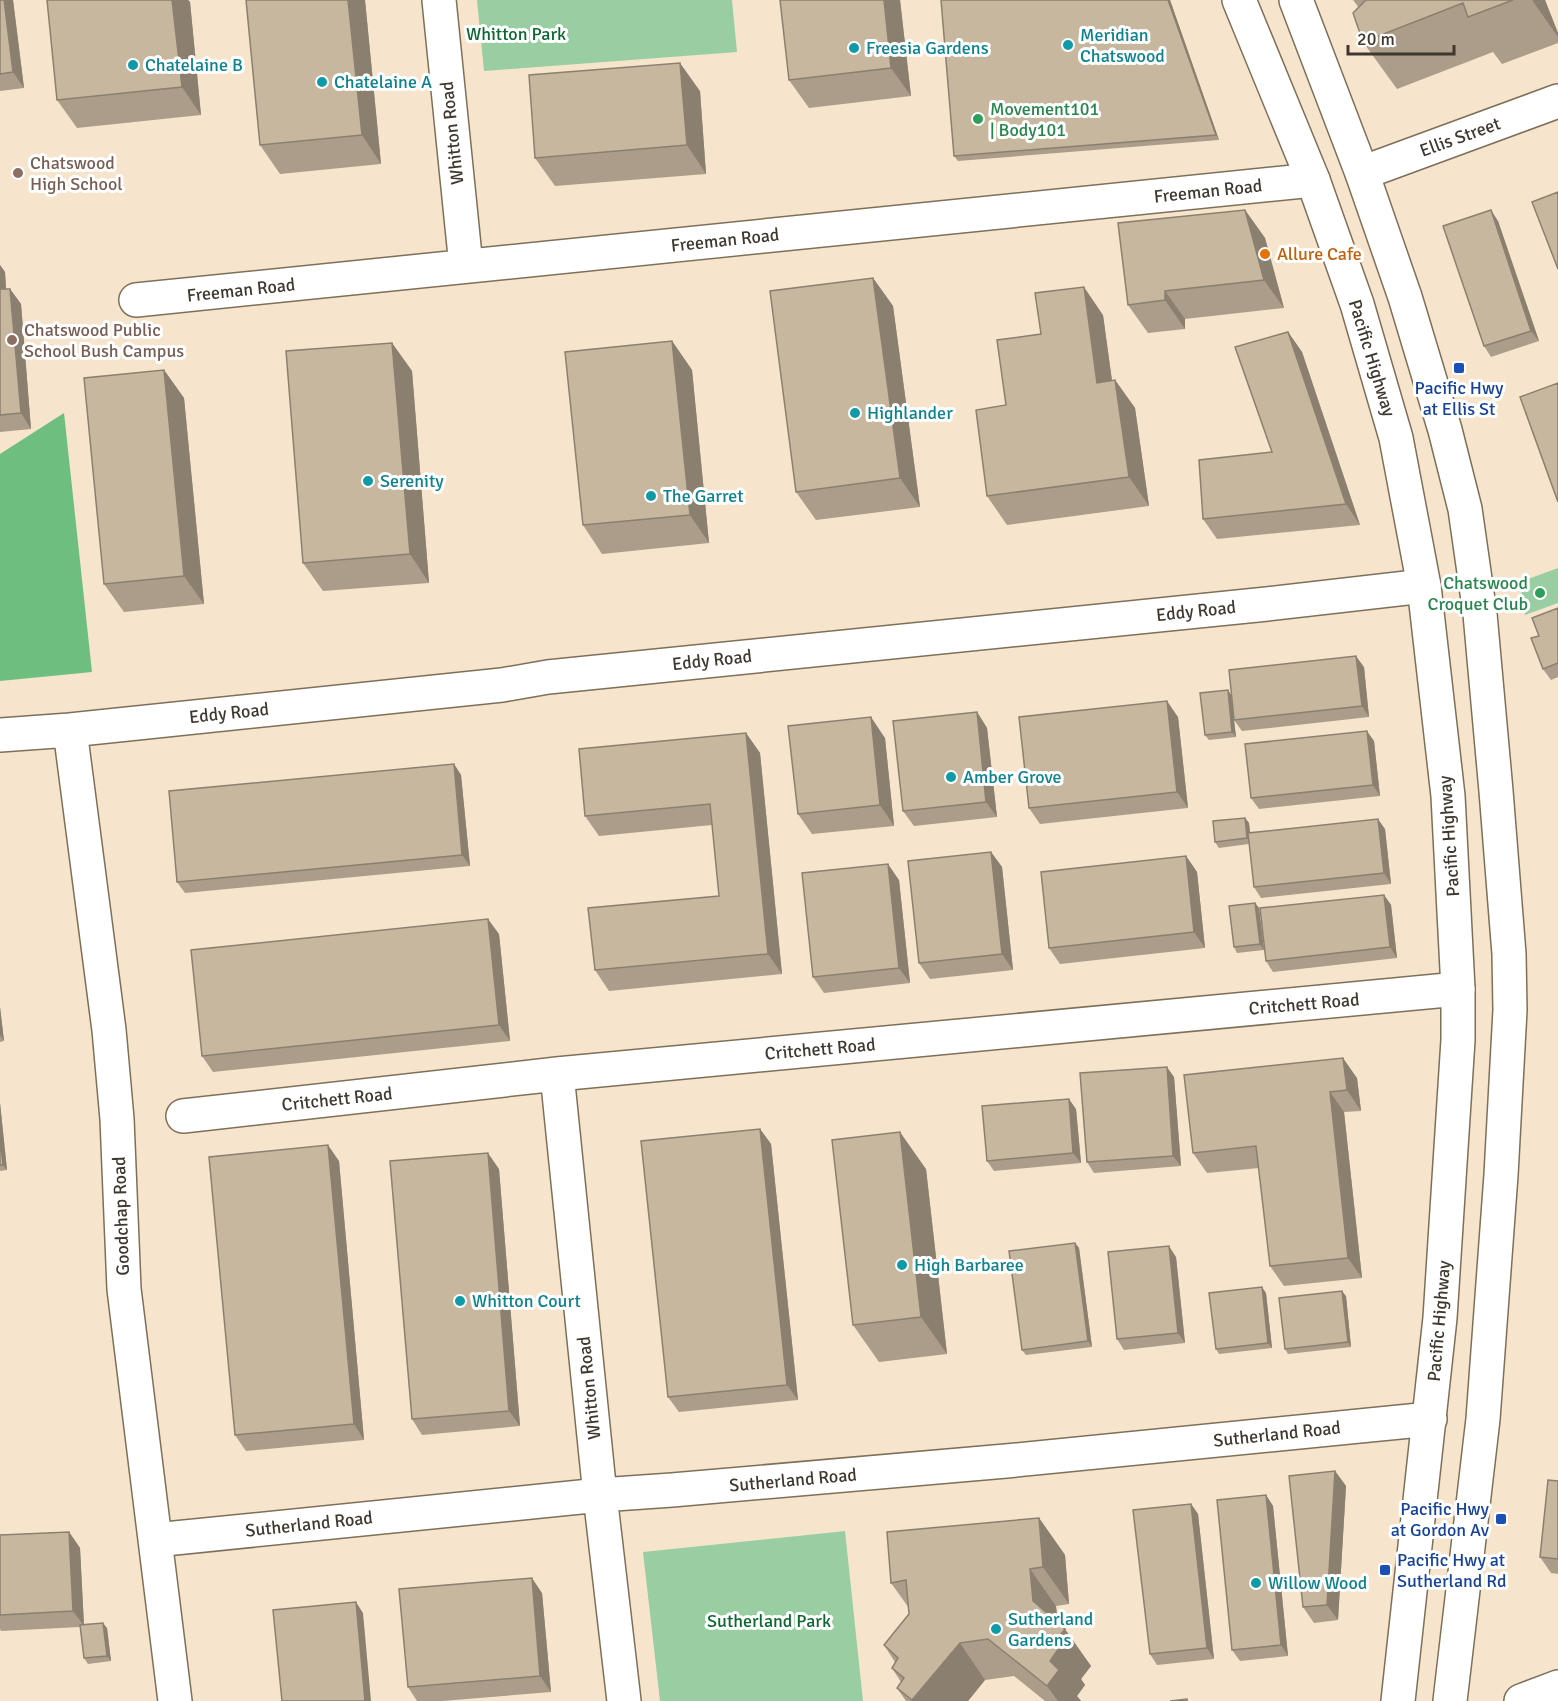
<svg xmlns="http://www.w3.org/2000/svg" width="1558" height="1701" viewBox="0 0 1558 1701" font-family="Signika,sans-serif">
<style>
.green{fill:#98cea2}
.forest{fill:#6dbe7f}
.lines{fill:none;stroke-linecap:round;stroke-linejoin:round}
.minor-casing{stroke:#7e6f59;stroke-width:36}
.trunk-casing{stroke:#7e6f59;stroke-width:36}
.minor{stroke:#fff;stroke-width:33}
.trunk{stroke:#fff;stroke-width:33}
.wall{fill:#ab9d89}
.shaded-wall{fill:#8b806f}
.building{fill:#c7b79f;stroke:#8b806f;stroke-width:1.5}
.culture-dot{fill:#0f9aa8;stroke:#fff;stroke-width:2}
.leisure-dot{fill:#2e9e5b;stroke:#fff;stroke-width:2}
.education-dot{fill:#8d6e63;stroke:#fff;stroke-width:2}
.food-dot{fill:#e8710a;stroke:#fff;stroke-width:2}
.transit-dot{fill:#1a4fb4;stroke:#fff;stroke-width:2}
.labels{text-anchor:middle;stroke-width:6;stroke-linejoin:round;paint-order:stroke}
.park-label{font-size:18px;fill:#0b682f;stroke:#fff}
.culture-label{font-size:18px;fill:#0d838f;stroke:#fff;text-anchor:start}
.leisure-label{font-size:18px;fill:#27864d;stroke:#fff;text-anchor:start}
.street-label{font-size:18px;fill:#3f382e;stroke:#fff}
.education-label{font-size:18px;fill:#785e54;stroke:#fff;text-anchor:start}
.food-label{font-size:18px;fill:#c56008;stroke:#fff;text-anchor:start}
.transit-label{font-size:18px;fill:#164399;stroke:#fff}
</style>
<rect width="100%" height="100%" fill="#f6e5cc"/>
<path class="green" d="M477 0H732L737 52 484 71Z
M1558 568V603L1525 615 1520 582Z
M845 1531 863 1701H660L643 1552Z"/>
<path class="forest" d="M64 413 92 672 0 681V454Z"/>
<g class="lines">
<defs>
<path id="minor" d="M439 0 466 266
M1362 173 1558 101
M136 300 1313 180
M70 730 109 1030 117 1119 124 1289 175 1701
M0 735 70 730 502 685 548 677 1267 604 1424 586
M557 1074 600 1495 624 1701
M183 1116 557 1074 1458 989
M155 1540 600 1495 672 1490 1006 1461 1430 1419
M1521 1701 1558 1687"/>
<path id="trunk" d="M1239 0 1313 180 1357 304 1396 438 1424 586 1448 796 1458 989V1040L1440 1318 1398 1701
M1296 0 1362 173 1405 297 1445 430 1465 509 1480 614 1496 791 1509 954 1510 1010 1501 1175 1483 1419 1450 1701"/>
</defs>
<use href="#minor" class="minor-casing"/>
<use href="#trunk" class="trunk-casing"/>
<use href="#minor" class="minor"/>
<use href="#trunk" class="trunk"/>
</g>
<path class="wall" d="M0 0H13L24 88 0 91Z
M47 0H188L190 2 201 115 77 128 57 100Z
M365 0 381 164 280 174 260 145Z
M900 0 911 96 809 108 789 80Z
M1170 0 1219 140 958 161 954 156Z
M1353 0H1545L1558 33V43L1502 64 1493 52 1397 89 1363 42 1359 8Z
M700 91 706 174 555 186 535 158Z
M1245 210 1265 238 1284 308 1185 319V329L1148 333 1128 305Z
M1498 221 1539 341 1491 357 1484 346Z
M0 265 5 272 6 289H10L21 304 31 429 0 432Z
M873 278 893 306 920 507 816 520 796 492Z
M1103 315 1112 380H1115L1135 408 1149 506 1007 525 987 496 1041 334Z
M1288 332 1302 352 1360 525 1217 539 1203 519 1272 452Z
M672 341 692 370 709 543 602 554 583 525Z
M392 343 412 371 429 583 323 591 303 563Z
M164 370 184 398 204 604 124 612 104 584Z
M1558 608V677L1551 680 1543 669 1539 636Z
M1364 667 1369 717 1242 731 1234 720Z
M1228 690 1231 695 1236 737 1209 740 1205 735Z
M977 712 987 728 997 817 914 826 903 811Z
M1178 717 1188 808 1040 824 1029 808Z
M746 733 760 753 782 974 609 991 595 970 719 896 712 825 599 836 585 816Z
M885 738 894 826 812 834 798 814Z
M1374 741 1380 796 1259 809 1251 798Z
M454 764 461 775 470 866 185 893 177 882Z
M1245 818 1249 823 1250 833 1385 829 1391 884 1261 898 1254 887 1249 844 1219 848 1215 842Z
M991 852 1002 867 1013 970 930 979 919 963Z
M1186 856 1197 872 1205 948 1060 964 1049 948Z
M899 880 910 983 824 993 813 977Z
M1384 895 1391 905 1397 958 1273 972 1266 961Z
M1255 903 1259 908 1264 950 1237 953 1234 947Z
M499 934 510 1041 213 1072 202 1056Z
M0 1007 4 1041 0 1042Z
M1174 1077 1181 1166 1094 1173 1087 1162Z
M1357 1078 1361 1111 1344 1112 1362 1278 1284 1286 1270 1266 1259 1168 1207 1173 1193 1153Z
M0 1103 7 1170 0 1171Z
M1076 1109 1081 1163 994 1171 987 1161Z
M760 1129 771 1144 798 1400 679 1412 668 1397Z
M339 1161 364 1440 246 1451 235 1435Z
M499 1169 520 1426 422 1435 412 1419Z
M926 1169 947 1354 879 1362 853 1325Z
M1075 1243 1079 1248 1092 1347 1026 1355 1022 1350Z
M1176 1257 1185 1343 1124 1350 1117 1339Z
M1266 1293 1272 1348 1219 1354 1216 1349Z
M1346 1296 1351 1347 1288 1354 1285 1349Z
M1335 1471 1346 1486 1338 1620 1314 1623 1303 1607Z
M1558 1481V1574L1551 1573 1540 1557Z
M1266 1495 1273 1506 1288 1656 1240 1661 1232 1650Z
M1191 1504 1198 1514 1214 1659 1157 1665 1150 1654Z
M1039 1518 1065 1555 1069 1604 1056 1606 1058 1622 1091 1666 1081 1679 1085 1685 1077 1696 1081 1701H1045L1014 1676 985 1680 968 1701H906L897 1688 901 1682 892 1668 895 1662 884 1645 909 1614V1608L891 1583Z
M69 1532 80 1548 84 1625 107 1628 111 1661 88 1664 84 1658 80 1627 1 1631 0 1629V1535Z
M542 1593 551 1692 442 1701H417L408 1687Z"/>
<path class="shaded-wall" d="M4 0H13L24 88 13 72Z
M172 0H188L190 2 201 115 182 87Z
M348 0H365L381 164 362 135Z
M884 0H900L911 96 891 68Z
M1168 0H1170L1219 140 1216 135Z
M1532 0H1545L1558 33V37Z
M680 63 700 91 706 174 687 145Z
M1245 210 1265 238 1284 308 1264 280Z
M1491 210 1498 221 1539 341 1531 331Z
M0 265 5 272 7 305 0 295Z
M873 278 893 306 920 507 900 478Z
M1084 287 1103 315 1116 411 1097 383Z
M10 289 21 304 31 429 21 413Z
M1165 291 1185 319V329L1165 300Z
M1288 332 1302 352 1360 525 1346 504Z
M672 341 692 370 709 543 690 515Z
M392 343 412 371 429 583 410 554Z
M164 370 184 398 204 604 184 576Z
M1115 380 1135 408 1149 506 1129 477Z
M1356 656 1364 667 1369 717 1362 706Z
M1228 690 1231 695 1236 737 1232 732Z
M1167 701 1178 717 1188 808 1177 792Z
M977 712 987 728 997 817 986 802Z
M871 717 885 738 894 826 880 805Z
M1367 731 1374 741 1380 796 1373 785Z
M746 733 760 753 782 974 768 954Z
M454 764 461 775 470 866 462 855Z
M1245 818 1249 823 1251 843 1247 838Z
M1378 819 1385 829 1391 884 1384 873Z
M991 852 1002 867 1013 970 1002 954Z
M1186 856 1197 872 1205 948 1194 932Z
M888 864 899 880 910 983 899 968Z
M1384 895 1391 905 1397 958 1390 947Z
M1255 903 1259 908 1264 950 1260 944Z
M488 919 499 934 510 1041 499 1025Z
M0 1007 4 1041 0 1035Z
M1343 1058 1357 1078 1361 1111 1347 1090Z
M1167 1067 1174 1077 1181 1166 1173 1156Z
M1330 1092 1344 1112 1362 1278 1348 1258Z
M1069 1099 1076 1109 1081 1163 1073 1153Z
M0 1103 7 1170 3 1165 0 1136Z
M760 1129 771 1144 798 1400 787 1385Z
M900 1132 926 1169 947 1354 921 1317Z
M328 1145 339 1161 364 1440 354 1424Z
M488 1153 499 1169 520 1426 509 1411Z
M1075 1243 1079 1248 1092 1347 1088 1341Z
M1169 1246 1176 1257 1185 1343 1178 1333Z
M1262 1287 1266 1293 1272 1348 1268 1343Z
M1342 1291 1346 1296 1351 1347 1348 1342Z
M1335 1471 1346 1486 1338 1620 1327 1605Z
M1266 1495 1273 1506 1288 1656 1281 1645Z
M1191 1504 1198 1514 1214 1659 1207 1648Z
M1039 1518 1065 1555 1069 1604 1043 1567Z
M69 1532 80 1548 84 1626 73 1611Z
M1030 1569 1056 1606 1059 1636 1065 1629 1091 1666 1081 1679 1085 1685 1077 1696 1081 1701H1058L1047 1686 1050 1661 1033 1601Z
M532 1578 542 1593 551 1692 540 1676Z
M356 1602 363 1613 371 1701H365Z
M103 1623 107 1628 111 1661 107 1656Z
M960 1643 985 1680 968 1701H913L912 1700Z"/>
<path class="building" d="M0 0H4L13 72 0 74Z
M47 0H172L182 87 57 100Z
M246 0H348L362 135 260 145Z
M780 0H884L891 68 789 80Z
M941 0H1168L1216 135 954 156Z
M1366 0H1513L1468 17 1463 3 1363 42 1353 13Z
M680 63 687 145 535 158 529 75Z
M1558 192V269L1532 202Z
M1245 210 1264 280 1165 291V300L1128 305 1118 223Z
M1491 210 1531 331 1484 346 1443 226Z
M873 278 900 478 796 492 770 291Z
M1084 287 1097 383 1115 380 1129 477 987 496 976 410 1006 405 997 340 1041 334 1035 293Z
M0 289H10L21 413 0 415Z
M1288 332 1346 504 1203 519 1199 460 1272 452 1235 347Z
M672 341 690 515 583 525 565 352Z
M392 343 410 554 303 563 286 351Z
M164 370 184 576 104 584 84 378Z
M1558 383V502L1520 397Z
M1558 608V663L1543 669 1531 638 1539 636 1532 618Z
M1356 656 1362 706 1234 720 1229 670Z
M1228 690 1232 732 1205 735 1200 693Z
M1167 701 1177 792 1029 808 1019 717Z
M977 712 986 802 903 811 893 721Z
M871 717 880 805 798 814 788 726Z
M1367 731 1373 785 1251 798 1245 744Z
M746 733 768 954 595 970 588 908 719 896 710 804 585 816 579 749Z
M454 764 462 855 177 882 169 791Z
M1245 818 1247 838 1215 842 1213 821Z
M1378 819 1384 873 1254 887 1248 833Z
M991 852 1002 954 919 963 908 861Z
M1186 856 1194 932 1049 948 1041 872Z
M888 864 899 968 813 977 802 873Z
M1384 895 1390 947 1266 961 1260 908Z
M1255 903 1260 944 1234 947 1229 906Z
M488 919 499 1025 202 1056 191 950Z
M1343 1058 1347 1090 1330 1092 1348 1258 1270 1266 1256 1146 1193 1153 1184 1075Z
M1167 1067 1173 1156 1087 1162 1080 1073Z
M1069 1099 1073 1153 987 1161 982 1106Z
M760 1129 787 1385 668 1397 641 1141Z
M900 1132 921 1317 853 1325 832 1140Z
M0 1136 3 1165H0Z
M328 1145 354 1424 235 1435 209 1157Z
M488 1153 509 1411 412 1419 390 1161Z
M1075 1243 1088 1341 1022 1350 1009 1251Z
M1169 1246 1178 1333 1117 1339 1108 1252Z
M1262 1287 1268 1343 1216 1349 1209 1293Z
M1342 1291 1348 1342 1285 1349 1279 1298Z
M1335 1471 1327 1605 1303 1607 1289 1476Z
M1548 1480 1558 1481V1559L1540 1557Z
M1266 1495 1281 1645 1232 1650 1217 1500Z
M1191 1504 1207 1648 1150 1654 1133 1510Z
M1039 1518 1043 1567 1030 1569 1033 1601 1065 1629 1054 1643 1059 1648 1050 1661 1059 1670 1047 1686 988 1639 960 1643 912 1700 897 1688 904 1678 892 1668 898 1658 884 1645 909 1614 906 1580 891 1583 887 1532Z
M69 1532 73 1611 0 1615V1535Z
M532 1578 540 1676 408 1687 399 1589Z
M356 1602 365 1701H282L273 1610Z
M103 1623 107 1656 84 1658 80 1625Z
M1187 1699V1701H1170Z"/>
<g class="culture-dot">
<circle cx="1068" cy="45" r="6"/>
<circle cx="854" cy="48" r="6"/>
<circle cx="133" cy="65" r="6"/>
<circle cx="322" cy="82" r="6"/>
<circle cx="855" cy="413" r="6"/>
<circle cx="368" cy="481" r="6"/>
<circle cx="651" cy="496" r="6"/>
<circle cx="951" cy="777" r="6"/>
<circle cx="902" cy="1265" r="6"/>
<circle cx="460" cy="1301" r="6"/>
<circle cx="1256" cy="1583" r="6"/>
<circle cx="996" cy="1629" r="6"/>
</g>
<g class="leisure-dot">
<circle cx="978" cy="119" r="6"/>
<circle cx="1540" cy="593" r="6"/>
</g>
<g class="education-dot">
<circle cx="18" cy="173" r="6"/>
<circle cx="12" cy="340" r="6"/>
</g>
<circle class="food-dot" cx="1265" cy="254" r="6"/>
<g class="transit-dot">
<rect x="1453" y="362" width="12" height="12" rx="3"/>
<rect x="1495" y="1513" width="12" height="12" rx="3"/>
<rect x="1379" y="1564" width="12" height="12" rx="3"/>
</g>
<g class="labels">
<g class="park-label">
<text x="516" y="40">Whitton Park</text>
<text x="769" y="1627">Sutherland Park</text>
</g>
<g class="culture-label">
<text x="1080" y="41">Meridian<tspan x="1080" dy="21">Chatswood</tspan></text>
<text x="866" y="54">Freesia Gardens</text>
<text x="145" y="71">Chatelaine B</text>
<text x="334" y="88">Chatelaine A</text>
<text x="867" y="419">Highlander</text>
<text x="380" y="487">Serenity</text>
<text x="663" y="502">The Garret</text>
<text x="963" y="783">Amber Grove</text>
<text x="914" y="1271">High Barbaree</text>
<text x="472" y="1307">Whitton Court</text>
<text x="1268" y="1589">Willow Wood</text>
<text x="1008" y="1625">Sutherland<tspan x="1008" dy="21">Gardens</tspan></text>
</g>
<g class="leisure-label">
<text x="990" y="115">Movement101<tspan x="990" dy="21">| Body101</tspan></text>
<text x="1528" y="589" text-anchor="end">Chatswood<tspan x="1528" dy="21">Croquet Club</tspan></text>
</g>
<g class="street-label">
<text transform="translate(452 133) rotate(-96)" y="6">Whitton Road</text>
<text transform="translate(1460 137) rotate(-20)" y="6">Ellis Street</text>
<text transform="translate(1208 191) rotate(-6)" y="6">Freeman Road</text>
<text transform="translate(725 240) rotate(-6)" y="6">Freeman Road</text>
<text transform="translate(241 290) rotate(-6)" y="6">Freeman Road</text>
<text transform="translate(1372 358) rotate(73)" y="6">Pacific Highway</text>
<text transform="translate(1196 611) rotate(-6)" y="6">Eddy Road</text>
<text transform="translate(712 660) rotate(-6)" y="6">Eddy Road</text>
<text transform="translate(229 713) rotate(-6)" y="6">Eddy Road</text>
<text transform="translate(1449 836) rotate(-94)" y="6">Pacific Highway</text>
<text transform="translate(1304 1004) rotate(-5)" y="6">Critchett Road</text>
<text transform="translate(820 1049) rotate(-5)" y="6">Critchett Road</text>
<text transform="translate(337 1099) rotate(-6)" y="6">Critchett Road</text>
<text transform="translate(121 1216) rotate(-92)" y="6">Goodchap Road</text>
<text transform="translate(1439 1321) rotate(-85)" y="6">Pacific Highway</text>
<text transform="translate(589 1388) rotate(-96)" y="6">Whitton Road</text>
<text transform="translate(1277 1434) rotate(-6)" y="6">Sutherland Road</text>
<text transform="translate(793 1480) rotate(-5)" y="6">Sutherland Road</text>
<text transform="translate(309 1524) rotate(-6)" y="6">Sutherland Road</text>
</g>
<g class="education-label">
<text x="30" y="169">Chatswood<tspan x="30" dy="21">High School</tspan></text>
<text x="24" y="336">Chatswood Public<tspan x="24" dy="21">School Bush Campus</tspan></text>
</g>
<g class="food-label">
<text x="1277" y="260">Allure Cafe</text>
</g>
<g class="transit-label">
<text x="1459" y="394">Pacific Hwy<tspan x="1459" dy="21">at Ellis St</tspan></text>
<text x="1489" y="1515" text-anchor="end">Pacific Hwy<tspan x="1489" dy="21">at Gordon Av</tspan></text>
<text x="1397" y="1566" text-anchor="start">Pacific Hwy at<tspan x="1397" dy="21">Sutherland Rd</tspan></text>
</g>
</g>
<path d="M1348 45v9h106v-9" fill="none" stroke="#3f382e" stroke-width="3"/>
<text x="1357" y="45" font-size="18" fill="#3f382e" stroke="#ffffff" stroke-width="4.5" paint-order="stroke">20 m</text>
</svg>
